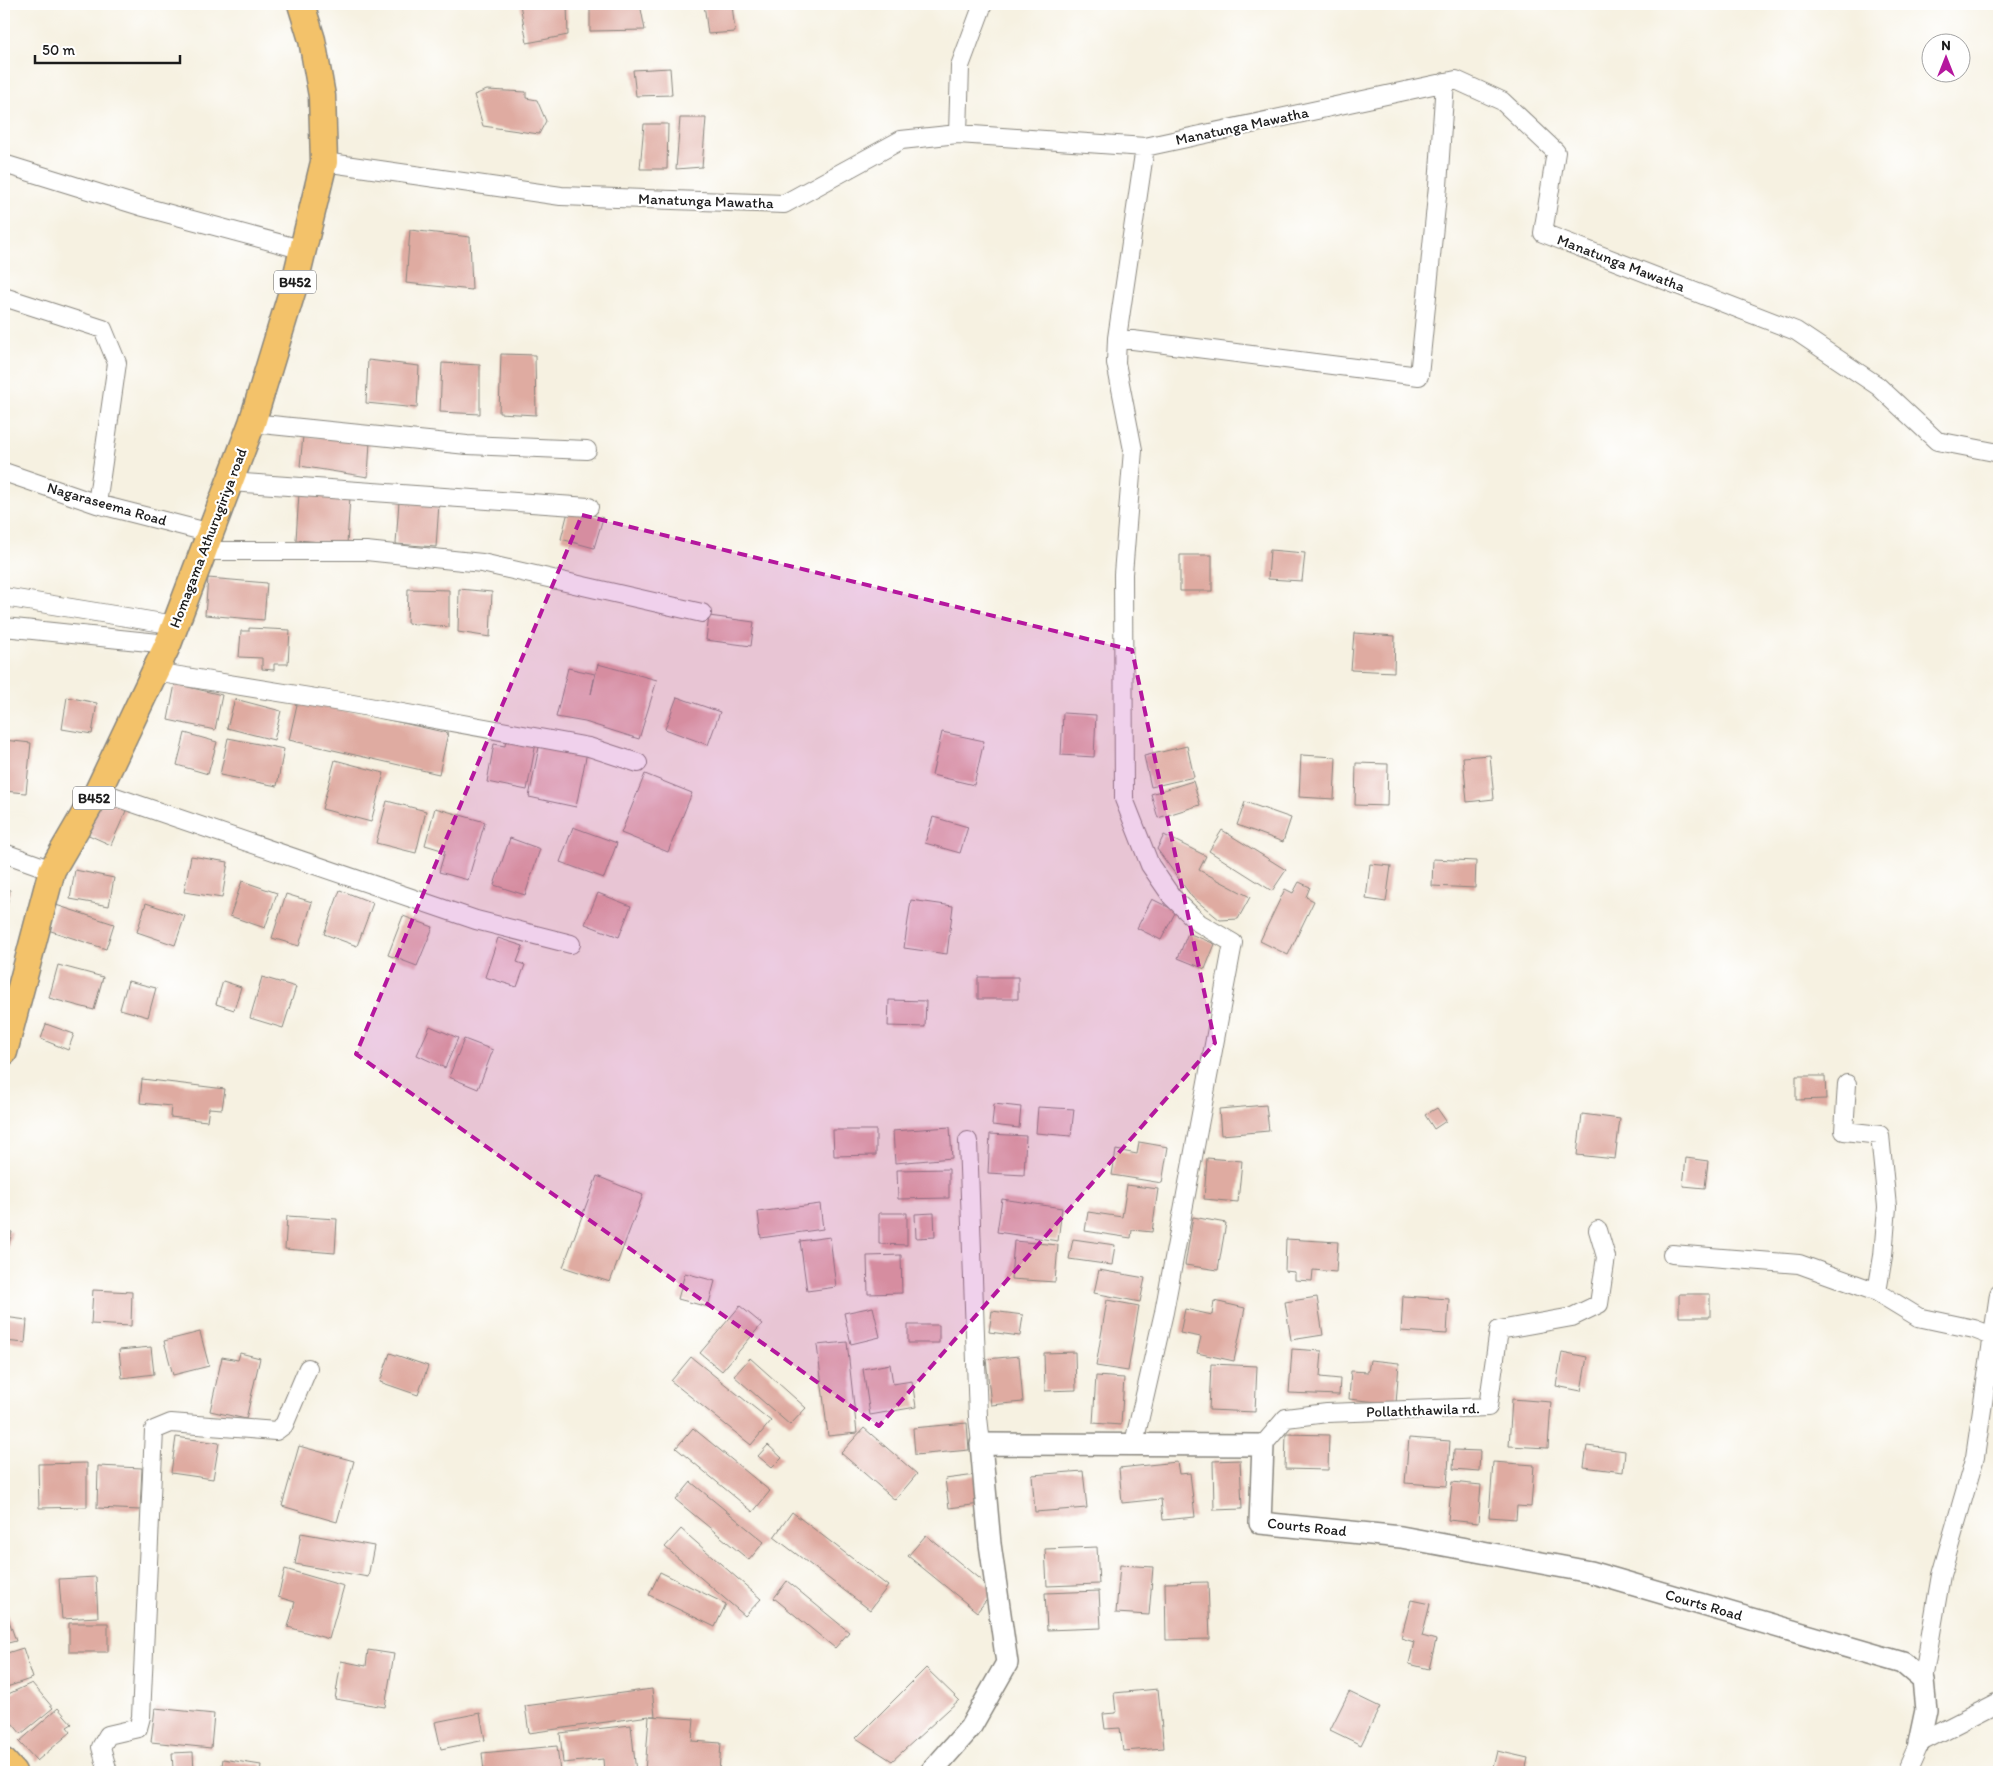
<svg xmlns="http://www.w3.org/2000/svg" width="2003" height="1776" viewBox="0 0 2003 1776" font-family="Itim,sans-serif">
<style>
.building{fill:#dfaba1}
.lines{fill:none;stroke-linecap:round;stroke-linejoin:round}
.minor-casing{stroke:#89867e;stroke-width:20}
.tertiary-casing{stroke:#89867e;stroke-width:24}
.primary-casing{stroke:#89867e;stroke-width:29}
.minor{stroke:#fff;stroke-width:18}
.tertiary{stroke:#fff;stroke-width:21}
.primary{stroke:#f3c26a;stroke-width:26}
.marked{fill:#b5179e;fill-opacity:0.2;stroke:#b5179e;stroke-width:4;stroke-dasharray:10 6;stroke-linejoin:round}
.labels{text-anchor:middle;stroke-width:4.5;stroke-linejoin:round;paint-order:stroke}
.shield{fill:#fff;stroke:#606060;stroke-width:1}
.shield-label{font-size:14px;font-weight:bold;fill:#1c1c1c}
.street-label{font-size:15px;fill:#1c1c1c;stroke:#fff}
</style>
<rect width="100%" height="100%" fill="#fff"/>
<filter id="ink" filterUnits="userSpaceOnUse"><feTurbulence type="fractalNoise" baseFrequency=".02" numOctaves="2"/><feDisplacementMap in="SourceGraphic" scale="10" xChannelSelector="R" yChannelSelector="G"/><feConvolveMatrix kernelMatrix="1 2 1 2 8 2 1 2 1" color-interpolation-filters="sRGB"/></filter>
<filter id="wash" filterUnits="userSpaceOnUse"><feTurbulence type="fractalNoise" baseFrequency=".0096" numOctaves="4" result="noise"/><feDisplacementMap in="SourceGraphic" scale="20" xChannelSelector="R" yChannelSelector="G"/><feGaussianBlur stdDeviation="1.12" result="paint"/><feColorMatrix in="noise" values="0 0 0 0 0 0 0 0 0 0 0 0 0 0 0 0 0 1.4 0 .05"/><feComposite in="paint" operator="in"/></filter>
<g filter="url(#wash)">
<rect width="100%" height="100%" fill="#f6f1e1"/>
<g id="blocks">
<path class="building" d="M520 4H567L568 35 527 43Z
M590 4H640L645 30 590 31Z
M704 4H732L735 32 708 34Z
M670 68 672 95 636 96 633 70Z
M487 90 526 92V98L537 100 546 121 539 134 483 126 474 95Z
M680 118H706L702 167 676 169Z
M644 124H668L667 169H640Z
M410 230 470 237 472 290 406 283Z
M501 354 535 355 536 415 499 413Z
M368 360 419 366 417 408 366 403Z
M442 363 480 365V414L440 412Z
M303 436 370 441 368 477 300 466Z
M299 493 350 496 347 544 296 540Z
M399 501 439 504 436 547 396 544Z
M569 508 603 518 594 548 561 539Z
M1270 550 1305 553 1302 581 1268 579Z
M1180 555H1212V591H1180Z
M208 578 267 583 264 620 205 615Z
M408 589 449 590V627L407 623Z
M459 589 492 592 490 637 458 632Z
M709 616 754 622 751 646 706 640Z
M249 628 290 630 288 664H274V670L262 669V658L239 657 241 631H249Z
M1354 633 1395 636 1394 672 1351 670Z
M598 664 657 680 639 739 585 722 556 717 568 668 595 674 591 694Z
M175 684 222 695 215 730 168 720Z
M67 697 97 703 92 734 62 729Z
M677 697 720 712 708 745 665 729Z
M235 699 281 711 274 740 227 728Z
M298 700 448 733 439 774 289 740Z
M1063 713 1096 715 1094 757 1061 755Z
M942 732 984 741 974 785 932 775Z
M185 733 217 742 208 774 177 765Z
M506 737 536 743 527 790 487 782 494 744 505 746Z
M228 738 284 749 277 786 220 775Z
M4 740 31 743 26 793 4 791Z
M540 742 587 752 576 807 529 797Z
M1187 746 1194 777 1151 787 1144 756Z
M1301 755 1336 757 1334 799 1299 797Z
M1490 755 1494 799 1467 802 1463 757Z
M335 760 384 773 371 822 322 809Z
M1356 763 1388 764 1387 806 1355 805Z
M645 774 692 793 668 852 621 833Z
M1193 781 1200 805 1158 818 1151 794Z
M100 791 129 804 111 845 82 832Z
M387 801 426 811 416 853 376 843Z
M1245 802 1291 818 1283 842 1237 825Z
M435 808 485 822 468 880 439 872 445 851 425 845Z
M933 817 968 827 960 853 925 843Z
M573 827 617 843 604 878 560 862Z
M1222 830 1286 870 1272 891 1209 851Z
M1164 835 1206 856 1199 870 1250 897 1238 919 1220 920 1192 897 1157 849Z
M510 838 540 849 525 895 494 885Z
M191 856 228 862 222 898 184 892Z
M1433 859 1476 861 1475 888 1432 886Z
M1370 864 1391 866 1386 902 1366 899Z
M75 870 114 878 109 906 70 899Z
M242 881 277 893 265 928 230 916Z
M1299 882 1310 887 1306 897 1314 901 1288 955 1260 941 1285 889 1293 893Z
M4 889 10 890 5 916H4Z
M340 890 373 903 357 946 324 934Z
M598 893 631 906 619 937 585 924Z
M286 894 312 902 299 946 272 938Z
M1152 899 1176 911 1161 940 1137 928Z
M911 900 953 906 947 954 904 948Z
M146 903 185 916 175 945 137 932Z
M56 905 114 924 106 949 48 930Z
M403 916 433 927 417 966 388 955Z
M1188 933 1215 944 1205 969 1178 958Z
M498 938 523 946 517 962 525 965 517 987 485 977Z
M58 965 103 977 94 1010 49 998Z
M262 977 296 987 283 1028 250 1018Z
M978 977H1018V999H978Z
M128 981 156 988 148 1017 120 1009Z
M223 981 241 987 234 1010 216 1004Z
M889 1000 926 1001 925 1027 888 1026Z
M46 1024 74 1034 68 1050 41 1039Z
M430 1026 458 1038 445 1068 417 1055Z
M464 1039 493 1050 478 1089 449 1077Z
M1796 1076H1825L1826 1099 1796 1100Z
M142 1079 225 1089 222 1109 209 1108 207 1121 170 1117 171 1106 140 1103Z
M994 1104 1021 1107 1019 1128 992 1125Z
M1266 1105 1269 1131 1221 1135 1219 1109Z
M1038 1107 1074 1109 1071 1136 1036 1133Z
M1437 1108 1446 1121 1434 1129 1425 1115Z
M1582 1114 1620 1119 1615 1159 1577 1155Z
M950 1127 952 1158 895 1163 893 1131Z
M833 1130H876V1155L834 1156Z
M990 1134 1026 1136 1024 1175 988 1173Z
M1139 1142 1168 1147 1162 1183 1112 1175 1116 1150 1137 1154Z
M1207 1158 1242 1161 1238 1202 1204 1199Z
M1686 1158 1708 1161 1705 1188 1683 1186Z
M949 1169V1198L898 1199 897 1170Z
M597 1176 643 1195 610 1282 563 1267Z
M1127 1185 1158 1189 1152 1232 1132 1230 1131 1238 1085 1231 1088 1212 1122 1217Z
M1002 1199 1062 1208 1058 1241 997 1232Z
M820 1204 823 1229 761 1238 758 1212Z
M879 1213H907V1245L879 1244Z
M934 1213 935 1237 916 1238 915 1214Z
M287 1216 337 1219 335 1253 285 1249Z
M1193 1217 1226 1223 1218 1270 1185 1265Z
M4 1230 12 1232 4 1263Z
M830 1237 836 1287 807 1291 800 1241Z
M1073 1239 1115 1245 1112 1265 1069 1259Z
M1286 1239 1338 1242 1336 1272 1313 1270 1312 1281 1295 1280V1272L1285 1271Z
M1014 1241 1058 1245 1055 1282 1011 1279Z
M901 1255 902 1293 868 1294 867 1256Z
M1099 1270 1145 1278 1140 1302 1094 1293Z
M685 1273 715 1281 708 1307 678 1299Z
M93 1290 132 1292 131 1326 91 1324Z
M1679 1294H1710V1317H1679Z
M1403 1296 1449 1299 1447 1334 1401 1331Z
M1317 1297 1323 1335 1291 1340 1285 1302Z
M1107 1300 1139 1306 1128 1371 1096 1366Z
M1214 1301 1245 1308 1234 1361 1197 1353 1201 1337 1180 1333 1185 1309 1212 1315Z
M740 1306 762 1324 722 1371 700 1353Z
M873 1307 880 1337 851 1344 844 1313Z
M992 1311 1023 1315 1020 1336 989 1332Z
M4 1317 27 1320 25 1343 4 1341Z
M908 1325H939V1343H908Z
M200 1332 209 1366 173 1375 164 1341Z
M847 1342 857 1433 828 1436 817 1345Z
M151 1347 154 1374 122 1378 119 1350Z
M1292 1349 1322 1351 1320 1377 1340 1379 1339 1395 1289 1393Z
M1075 1352 1076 1390 1045 1391 1044 1353Z
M1562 1352 1587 1357 1581 1391 1556 1386Z
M240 1353 260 1358 246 1419 210 1411 222 1357 238 1360Z
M390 1353 428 1366 418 1395 380 1382Z
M1019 1356 1023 1402 991 1405 986 1359Z
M691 1357 771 1421 751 1445 671 1381Z
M750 1358 806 1408 790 1425 734 1376Z
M1370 1360 1399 1363 1396 1404 1349 1399 1351 1371 1368 1372Z
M890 1364 893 1384 912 1381 916 1407 870 1415 863 1369Z
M1211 1364 1257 1366 1255 1412 1209 1410Z
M1096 1376 1124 1378 1121 1425 1093 1423Z
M1512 1399 1551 1402 1548 1448 1509 1446Z
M967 1423 969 1450 915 1455 913 1428Z
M693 1428 770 1491 753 1512 676 1448Z
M864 1428 917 1474 895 1500 841 1453Z
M1286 1434 1329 1435 1328 1470 1285 1469Z
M176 1437 219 1443 213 1479 171 1473Z
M1409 1438 1450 1441 1447 1486 1405 1483Z
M768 1445 782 1458 772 1468 758 1456Z
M299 1446 354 1461 337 1522 282 1506Z
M1587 1446 1625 1451 1623 1472 1584 1467Z
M1454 1450 1480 1451 1479 1471 1453 1469Z
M1240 1460 1242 1509 1214 1510 1213 1461Z
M1177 1462 1179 1474 1190 1473 1195 1517 1163 1520 1161 1499 1122 1503 1119 1468Z
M1493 1462 1534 1465 1531 1507 1517 1506 1516 1519 1489 1517Z
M87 1463V1507L39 1508 38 1464Z
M98 1466 142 1468 140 1510 97 1508Z
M1083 1471 1087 1508 1035 1512 1032 1475Z
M976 1475 980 1504 949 1508 945 1479Z
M691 1482 764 1542 749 1560 676 1500Z
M1452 1482 1481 1485 1478 1523 1448 1520Z
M792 1512 888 1586 870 1610 774 1537Z
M681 1529 761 1599 745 1616 665 1547Z
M301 1533 374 1546 368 1577 295 1564Z
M926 1535 994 1591 977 1612 908 1556Z
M1097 1547 1099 1584 1047 1586 1045 1549Z
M1120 1565 1153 1567 1149 1615 1116 1613Z
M285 1569 344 1586 329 1639 288 1627 295 1602 278 1597Z
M660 1572 726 1604 715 1627 649 1595Z
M96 1577 98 1617 62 1619 59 1579Z
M787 1581 849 1632 835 1648 774 1598Z
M1208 1582 1210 1639 1166 1640 1165 1583Z
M1099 1591 1101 1628 1047 1630 1045 1593Z
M1411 1600 1430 1604 1422 1636 1436 1640 1429 1669 1409 1664 1414 1642 1401 1638Z
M4 1606 16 1641 4 1644Z
M69 1623H108V1652H69Z
M23 1648 33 1678 4 1688V1654Z
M368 1650 394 1654 385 1707 335 1699 341 1661 366 1666Z
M926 1668 959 1700 892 1761 856 1738Z
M32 1683 53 1708 21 1734 4 1713V1696Z
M652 1689 655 1716H650L694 1719 692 1741 721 1743 719 1772H645L649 1716 529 1733 525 1706Z
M1158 1689 1164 1748 1123 1751 1120 1728 1105 1729 1103 1714 1116 1713 1114 1693Z
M1349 1692 1380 1707 1361 1745 1330 1730Z
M58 1708 72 1724 67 1727 71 1732 37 1761 19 1742Z
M155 1708 214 1714 211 1748 151 1742Z
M480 1713 485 1740 441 1749 435 1722Z
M631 1725 636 1772H604L603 1759 563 1763 560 1733Z
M557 1746 560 1772H484L482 1753Z
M1497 1751 1528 1758 1525 1772H1492Z
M193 1752 194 1772H151V1770L173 1769 172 1753Z
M223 1759 261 1765 260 1772H221Z"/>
</g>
</g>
<g filter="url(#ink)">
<use href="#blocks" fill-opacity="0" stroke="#89867e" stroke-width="1"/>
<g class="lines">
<defs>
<path id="minor" d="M958 134 960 66 983 4
M324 162 561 196 784 204 901 140 958 134 1145 147 1456 80 1502 101 1556 152 1543 233 1796 331 1878 386 1937 441 1999 453
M4 164 140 206 304 250
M4 297 103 329 117 363 97 504
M1117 338 1419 376 1438 186 1445 82
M252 423 467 445 587 450
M4 472 97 504 211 533
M230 482 589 507
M204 551H366L482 563 702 613
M4 597 175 625
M4 627 168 644
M155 672 347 703 589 747 638 763
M98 791 476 920 571 944
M4 853 52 870
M1847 1084 1844 1131 1880 1135 1887 1207 1883 1256 1877 1292
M968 1141 978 1417 981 1444
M1672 1254 1799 1264 1877 1292 1918 1317 1974 1329 1992 1336
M1134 1443 1164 1312 1233 943 1199 923 1172 897 1150 865 1124 799 1123 574 1133 450 1116 363 1117 338 1145 147
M1263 1445 1286 1418 1327 1413 1488 1407 1499 1330 1572 1317 1599 1304 1606 1257 1598 1230
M1923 1680 1941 1575 1975 1457 1999 1294
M108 1772 101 1747 108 1735 138 1728 141 1717 154 1430 171 1423 276 1431 284 1425 308 1368
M1906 1772 1919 1743 1999 1702"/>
<path id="tertiary" d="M931 1772 970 1728 1007 1663 990 1544 981 1444 1263 1445 1260 1523 1401 1537 1590 1572 1903 1663 1923 1680 1926 1710 1919 1743"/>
<path id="primary" d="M4 1052 52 870 98 791 168 644 252 423 295 282 324 162 322 96 312 40 301 4
M4 1762 13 1772"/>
</defs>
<use href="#minor" class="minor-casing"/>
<use href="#tertiary" class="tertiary-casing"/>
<use href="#primary" class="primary-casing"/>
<use href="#minor" class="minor"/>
<use href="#tertiary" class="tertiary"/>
<use href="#primary" class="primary"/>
</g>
</g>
<path class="marked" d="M582 515 1132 650 1215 1043 879 1426 356 1054Z"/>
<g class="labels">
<g class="shield">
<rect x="274" y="270.5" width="42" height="23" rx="4"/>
<rect x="73" y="786.5" width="42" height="23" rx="4"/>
</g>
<g class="shield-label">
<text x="295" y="287">B452</text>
<text x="94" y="803">B452</text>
</g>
<g class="street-label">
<text transform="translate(1242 126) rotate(-12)" y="5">Manatunga Mawatha</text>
<text transform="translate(706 201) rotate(2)" y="5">Manatunga Mawatha</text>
<text transform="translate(1621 263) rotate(21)" y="5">Manatunga Mawatha</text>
<text transform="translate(107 504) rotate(16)" y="5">Nagaraseema Road</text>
<text transform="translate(208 538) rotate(-69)" y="5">Homagama Athurugiriya road</text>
<text transform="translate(1423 1410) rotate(-2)" y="5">Pollaththawila rd.</text>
<text transform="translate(1307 1527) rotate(6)" y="5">Courts Road</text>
<text transform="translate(1704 1605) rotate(16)" y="5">Courts Road</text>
</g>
</g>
<rect width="2003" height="1776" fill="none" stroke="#fff" stroke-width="20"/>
<g transform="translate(1946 58)"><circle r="24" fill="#ffffff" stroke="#a4a4a4"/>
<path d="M0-4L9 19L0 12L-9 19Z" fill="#b5179e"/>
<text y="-8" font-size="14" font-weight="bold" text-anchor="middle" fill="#1c1c1c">N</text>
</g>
<path d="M35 55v8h145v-8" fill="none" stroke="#1c1c1c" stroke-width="2.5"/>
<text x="42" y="55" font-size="15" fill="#1c1c1c" stroke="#ffffff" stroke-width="4" paint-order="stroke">50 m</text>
</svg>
